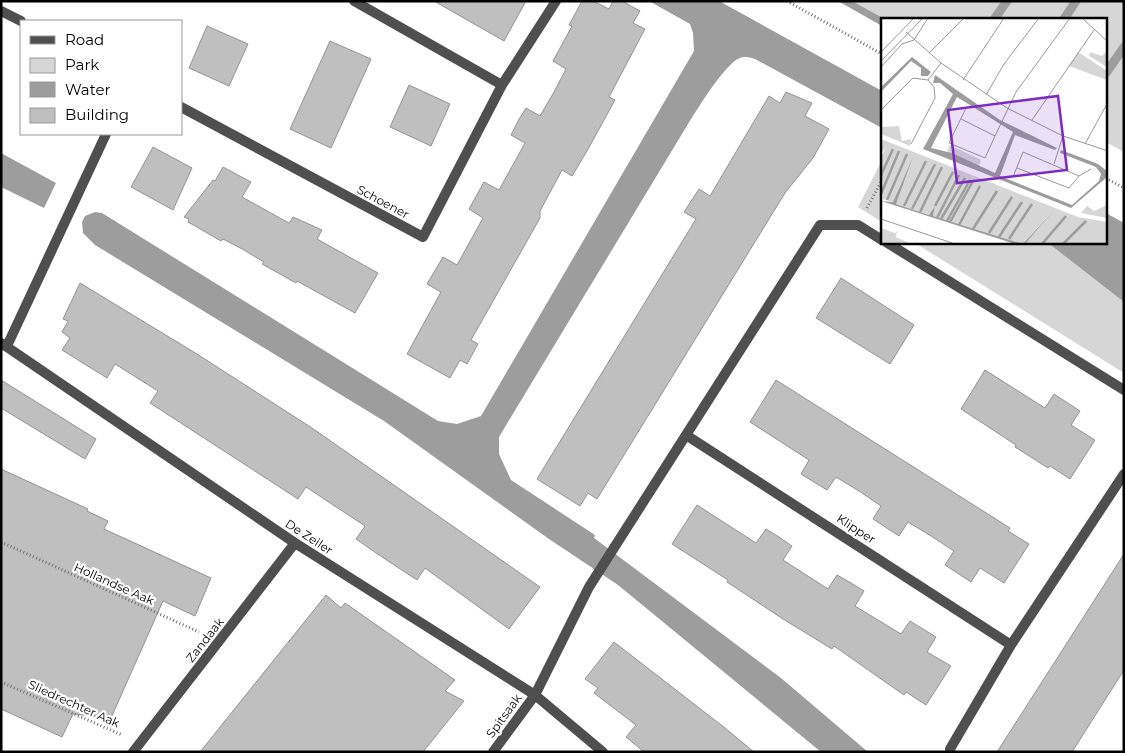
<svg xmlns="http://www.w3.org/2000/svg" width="1125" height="753" viewBox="0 0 1125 753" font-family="Montserrat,sans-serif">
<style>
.green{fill:#d6d6d6}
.water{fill:#9d9d9d}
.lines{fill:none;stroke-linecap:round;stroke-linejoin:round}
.stream{stroke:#9d9d9d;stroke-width:9}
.building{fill:#bfbfbf;stroke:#939393}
.path{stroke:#717171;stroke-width:3;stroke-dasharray:1 2.5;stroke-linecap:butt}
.minor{stroke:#4f4f4f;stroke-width:10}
.labels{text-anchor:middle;stroke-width:4.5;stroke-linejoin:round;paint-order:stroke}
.street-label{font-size:12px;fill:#000;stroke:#fff}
.inset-river{fill:none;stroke:#9d9d9d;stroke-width:2.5}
.inset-road{fill:none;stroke:#999;stroke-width:1}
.view{fill:#7b2cbf;fill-opacity:0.15;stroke:#7b2cbf;stroke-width:2.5}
.inset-edge{fill:none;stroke:#000;stroke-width:2.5}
</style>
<rect width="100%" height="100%" fill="#fff"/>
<path class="green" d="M852 1H1124V152L1106 142V19H885Z
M882 160V222L858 207Z
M915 243H1048L1124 302V373Z"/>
<path class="water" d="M649 1H719L882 91V128L755 59C749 57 746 56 740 58 724 64 695 113 685 129L499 437V454L511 480 595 535 594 538 781 678 868 752H821L618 585 549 539 384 421 95 245 83 233 82 222 85 216 95 212 102 213 438 421 457 424 481 416 694 51 693 33 690 24Z
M838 1H852L885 19H882V26Z
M1 153 56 183 44 208 1 187Z
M1106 213 1124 223V302L1048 243 1106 242Z"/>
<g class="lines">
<path class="stream" d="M995 18 1007 1
M1064 19 1076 1
M1106 73 1124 47"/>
</g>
<path class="building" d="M434 1H526L504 41Z
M582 1H593L609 9 613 1H622L640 11 633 23 645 29 609 97 615 100 587 151 572 176 562 170 540 211V218L471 340 478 344 467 364 460 360 450 378 407 354 441 292 427 284 443 257 457 265 483 218 469 209 484 182 499 190 525 143 511 135 518 121 526 108 540 116 554 92 566 69 553 61 572 26 569 25Z
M207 26 248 44 229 86 189 68Z
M330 41 371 59 331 148 290 129Z
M409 85 450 104 431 146 390 127Z
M786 92 812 103 805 116 829 129 813 158 785 193 597 499 588 493 580 506 537 479 696 219 684 212 699 189 710 196 769 96 780 103Z
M153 147 192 168 173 210 131 187Z
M223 167 251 182 242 197 289 223 293 217 322 230 317 239 378 273 355 313 297 281 296 283 262 264 264 262 244 250 223 239 221 241 188 222 189 219 184 217 213 180 215 181Z
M841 278 914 325 890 364 816 318Z
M80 283 197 354 312 428 540 587 509 629 425 568 417 580 376 553 356 539 365 526 306 487 298 499 150 403 158 391 115 364 107 378 62 350 70 338 62 332 68 321 63 319Z
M985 370 1045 408 1054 394 1080 411 1071 425 1095 440 1070 479 1050 466 1048 468 1015 447 1016 445 961 409Z
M1 380 96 439 85 459 1 408Z
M776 380 1010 528 1008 531 1029 544 1004 583 980 568 971 582 945 565 954 551 931 536 908 522 899 536 873 519 881 506 859 491 836 477 827 490 801 474 809 460 750 422Z
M1 469 88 509 87 511 108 521 104 529 211 578 195 616 163 601 111 718 73 714 62 737 1 709Z
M697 505 756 543 766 529 779 537 792 546 783 560 828 589 837 575 851 583 864 591 855 606 901 634 910 621 936 637 927 652 951 666 926 705 906 692 904 695 834 646 832 649 783 619 727 582 728 580 672 544Z
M1124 554V670L1072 752H997Z
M326 595 341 608 345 603 455 680 445 691 464 701 447 722 423 752H200Z
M614 642 725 728 754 752H644L626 737 636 725 594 693 598 688 585 679Z"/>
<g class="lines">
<path class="path" d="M787 1 882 54
M1106 178 1124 188
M867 208 882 180
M1 542 199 632
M1 682 122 735"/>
<path class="minor" d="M354 1 502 85
M1 11 21 21
M181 107 423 237 502 85 556 1
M882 240 858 225H820L686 435 1011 645
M886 242 1124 390
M1 343 295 543 535 695 603 752
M7 346 106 134
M950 749 1011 645 1124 474
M133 752 295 543
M493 752 535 695 589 587 686 435"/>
</g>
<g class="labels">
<g class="street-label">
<text transform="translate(383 202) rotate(28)" y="4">Schoener</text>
<text transform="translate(856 529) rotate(33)" y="4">Klipper</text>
<text transform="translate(309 537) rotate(33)" y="4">De Zeiler</text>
<text transform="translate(114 584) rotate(24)" y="4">Hollandse Aak</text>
<text transform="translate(205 640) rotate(-52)" y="4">Zandaak</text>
<text transform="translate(74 704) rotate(24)" y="4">Sliedrechter Aak</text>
<text transform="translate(504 716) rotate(-54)" y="4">Spitsaak</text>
</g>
</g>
<g transform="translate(881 18)">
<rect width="226" height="226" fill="#fff"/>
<path d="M226 33V49L208 38 209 34 221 38ZM197 34 226 53V62L188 48ZM18 108 21 123 30 121 29 128 0 116V109ZM0 121 197 199 226 204V226H144L172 192 142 226 52 198 54 188 48 197 15 186 33 138 12 184 2 181 0 140 5 129 0 136ZM69 127 100 142 97 150 66 133ZM226 181V200L200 195 206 188 213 193 224 188ZM0 210 14 215 16 213 15 219 30 226H0Z" fill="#d6d6d6"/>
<path d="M31 39 50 54 47 58H40V50L30 43 0 74V69ZM54 57 119 102 176 130 174 132 134 117 119 158 191 187 218 163 220 156 215 149 179 135 180 132 217 146 226 153V159L190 190 42 131 72 76 59 65H52ZM76 79 132 114 114 155 71 135 50 130ZM33 137 15 186 48 197 54 188 52 198 142 226 172 193 144 226H134L0 183 12 184Z" fill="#9d9d9d" fill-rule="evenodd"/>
<path class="inset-river" d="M0 157 12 131M0 176 18 133M6 182 26 136M23 188 45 143M54 188 72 154M31 191 54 146M39 194 61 149M56 200 78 157M60 201 84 160M66 203 89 162M69 204 92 163M78 207 99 168M92 211 116 173M108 215 131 179M118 219 141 184M128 221 151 186M161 226 185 198M182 226 205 203"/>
<path class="inset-road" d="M201 0 227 24M25 14 60 45 126 90 182 118 227 133M0 34 33 0M48 35 83 0M0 43 42 0M0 49 21 26 33 22 47 0M47 62 60 45M82 62 123 0M105 77 123 46 158 0M0 92 32 60 47 62 53 69 54 80 30 126M80 101 114 118 104 140 68 125 85 90M151 102 213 12M114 118 135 74 189 0M204 126 227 84M173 146 182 118M136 150 188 170 198 158M132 159 142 134 198 158 210 151M0 201 74 226"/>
<path class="view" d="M177 78 186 152 76 165 67 92Z"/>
<rect width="226" height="226" class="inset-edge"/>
</g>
<rect width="1125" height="753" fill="none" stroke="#000000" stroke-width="5"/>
<rect x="20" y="20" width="162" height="115" fill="#ffffff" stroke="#999999"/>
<rect x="30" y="36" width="25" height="8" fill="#4f4f4f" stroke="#999999"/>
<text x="65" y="45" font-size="15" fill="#000000">Road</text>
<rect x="30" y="58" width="25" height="15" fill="#d6d6d6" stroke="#999999"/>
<text x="65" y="70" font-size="15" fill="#000000">Park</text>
<rect x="30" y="82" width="25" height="15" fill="#9d9d9d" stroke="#999999"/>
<text x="65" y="95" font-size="15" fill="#000000">Water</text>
<rect x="30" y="108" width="25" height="15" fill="#bfbfbf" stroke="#999999"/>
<text x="65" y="120" font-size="15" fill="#000000">Building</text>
</svg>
